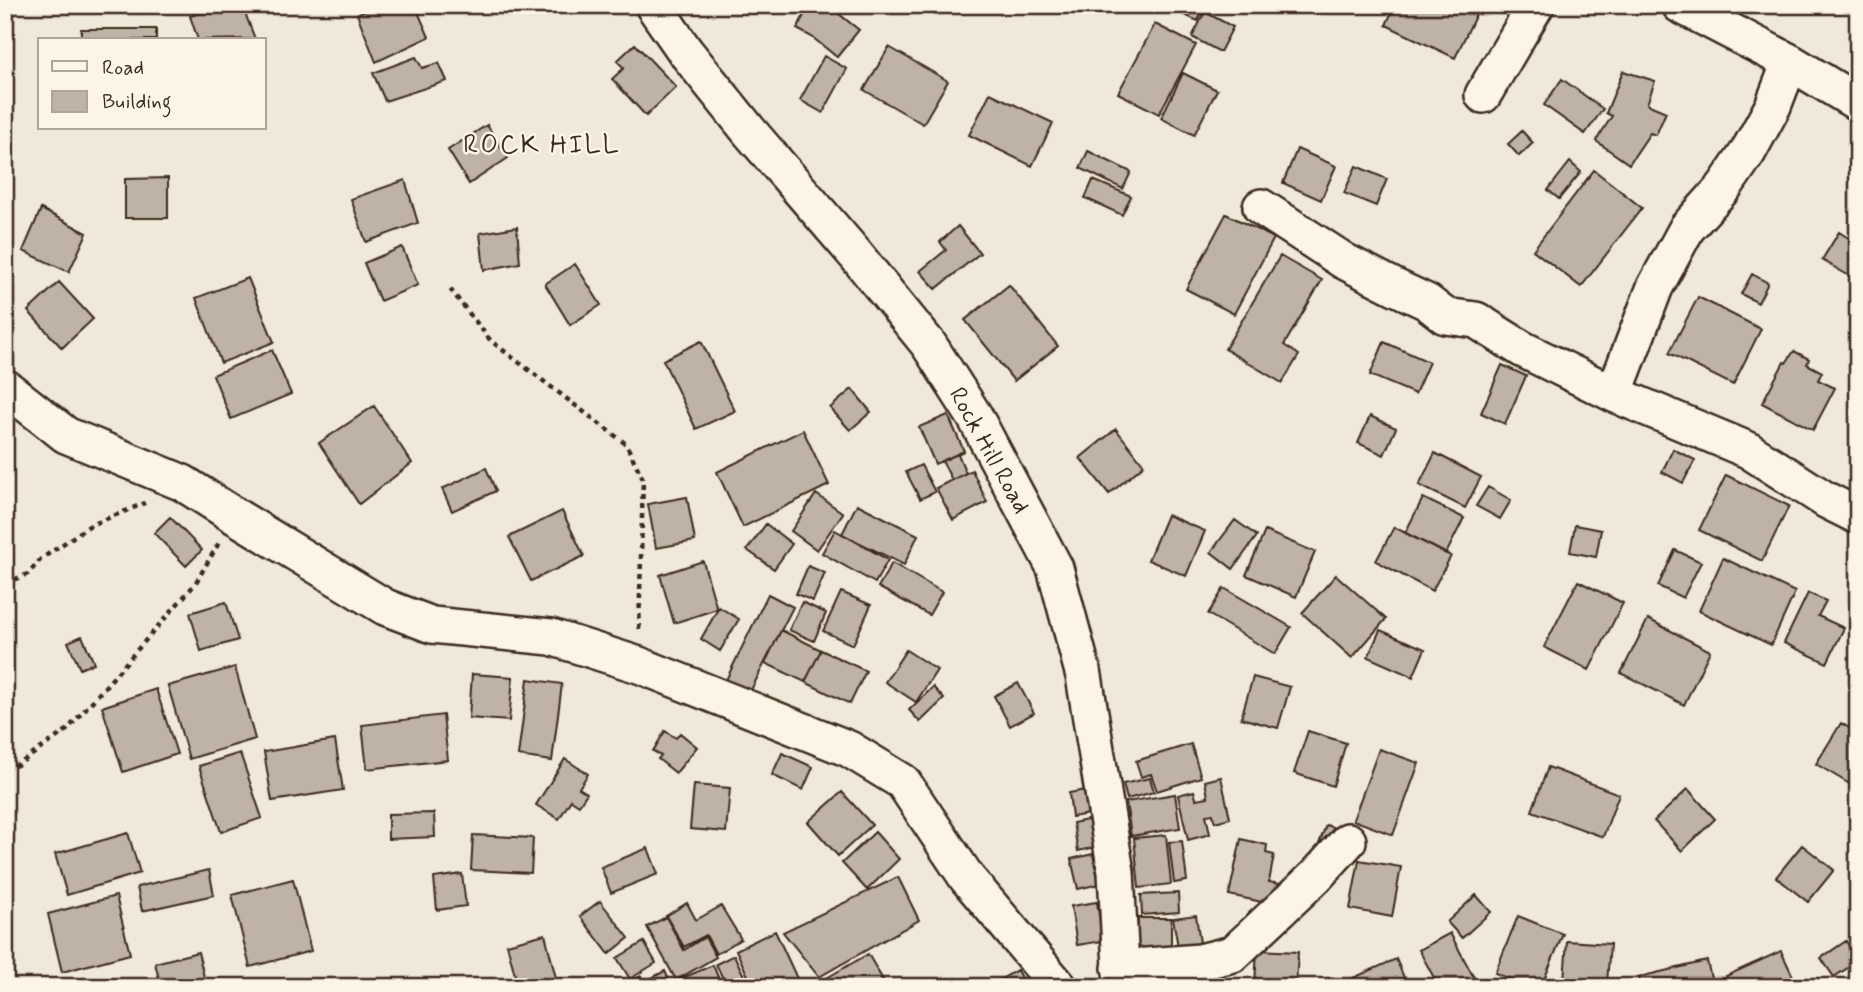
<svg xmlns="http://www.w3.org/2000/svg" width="1863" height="992" viewBox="0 0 1863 992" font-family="Mynerve,sans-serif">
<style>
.building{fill:#beb3a4;stroke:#3b2a1e;stroke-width:2}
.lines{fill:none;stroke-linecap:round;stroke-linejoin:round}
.minor-casing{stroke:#3b2a1e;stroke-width:40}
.path{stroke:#3b2a1e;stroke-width:4.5;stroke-dasharray:5 5;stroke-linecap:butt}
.minor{stroke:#fcf5e5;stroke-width:35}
.labels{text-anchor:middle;stroke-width:5;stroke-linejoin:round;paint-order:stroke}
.street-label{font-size:24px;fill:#3b2a1e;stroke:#fcf5e5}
.neighbourhood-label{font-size:26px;letter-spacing:2px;fill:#3b2a1e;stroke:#fcf5e5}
</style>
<rect width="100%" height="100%" fill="#f0e9d9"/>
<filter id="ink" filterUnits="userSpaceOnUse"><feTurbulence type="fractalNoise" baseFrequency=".0143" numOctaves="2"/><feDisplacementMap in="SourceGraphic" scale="14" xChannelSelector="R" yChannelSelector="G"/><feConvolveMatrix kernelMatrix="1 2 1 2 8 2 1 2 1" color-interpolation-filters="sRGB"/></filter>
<g filter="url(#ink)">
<path class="building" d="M229 5H242L255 39 198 40 190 16Z
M376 5H415L429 37 376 62 357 14Z
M809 5H814L831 14 834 10 859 30 837 57 812 37 797 29Z
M1161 5H1205L1198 21Z
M1395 5H1467L1478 10 1455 58 1386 25Z
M1205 12 1233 27 1220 52 1192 37Z
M1858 19V41L1849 36Z
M1155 24 1196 45 1159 114 1118 93Z
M81 29H156V40H81Z
M635 44 676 87 646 116 612 79 624 68 617 61Z
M889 47 948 81 923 124 864 90Z
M824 56 847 69 823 113 800 100Z
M416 57 422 68 439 63 447 81 385 101 373 73Z
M1623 71 1655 81 1647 104 1666 112 1656 135 1650 133 1629 164 1596 141 1612 116 1606 113Z
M1183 73 1217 90 1194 135 1161 118Z
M1562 79 1603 109 1585 134 1544 105Z
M990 93 1053 123 1032 166 969 135Z
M487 125 508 158 469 184 448 150Z
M1522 131 1533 143 1519 156 1508 144Z
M1297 149 1336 166 1321 200 1283 183Z
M1088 151 1131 172 1123 189 1080 168Z
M1570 162 1581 172 1559 199 1548 190Z
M1356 166 1387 179 1376 206 1344 193Z
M1594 170 1642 208 1581 287 1533 250Z
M168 178V218H125V179Z
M405 180 418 223 366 242 351 199Z
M1093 180 1131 196 1122 215 1085 198Z
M41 209 87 233 69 272 23 251Z
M1226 214 1274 238 1234 314 1186 289Z
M958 226 980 253 936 289 920 271 946 250 940 242Z
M517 227 520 263 484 270 480 233Z
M1839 232 1858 244V281L1822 260Z
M402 247 418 285 380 301 364 263Z
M1280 256 1322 280 1284 345 1299 355 1282 383 1225 349Z
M575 264 601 305 570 325 545 284Z
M1752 274 1768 283 1758 303 1741 294Z
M248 278 274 342 221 363 196 298Z
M59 282 93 319 62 348 28 311Z
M1009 285 1058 346 1014 381 965 320Z
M1698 297 1761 329 1733 385 1669 353Z
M701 341 735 411 696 429 663 360Z
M1384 342 1429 362 1415 394 1370 375Z
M272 350 291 394 231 419 213 375Z
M1794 351 1809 359 1807 364 1822 372 1818 380 1835 388 1813 430 1762 403 1784 362 1786 363Z
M1502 365 1526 376 1505 424 1481 413Z
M852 389 871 412 850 430 830 408Z
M374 406 412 463 359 504 319 443Z
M948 415 964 451 935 464 919 427Z
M1370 416 1396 428 1384 455 1358 443Z
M1116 429 1144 465 1109 494 1080 458Z
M803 430 829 485 743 527 717 472Z
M1673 449 1695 460 1683 483 1662 472Z
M1435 453 1481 477 1465 508 1419 485Z
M958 454 966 473 952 480 942 461Z
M921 465 935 492 920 499 906 472Z
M486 468 496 491 452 511 442 489Z
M972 470 987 502 953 520 936 488Z
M1726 475 1789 506 1762 561 1699 530Z
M1488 487 1511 500 1500 519 1476 506Z
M816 494 843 513 817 550 791 531Z
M687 497 695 541 656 548 648 504Z
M1423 498 1464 518 1446 554 1405 533Z
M857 504 918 535 904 565 842 534Z
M562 511 584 556 531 581 509 537Z
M1167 515 1205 531 1186 576 1148 560Z
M170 517 202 550 186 566 154 533Z
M1235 520 1257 536 1233 569 1211 552Z
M766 524 792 544 774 569 747 550Z
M1575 525 1601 530 1596 557 1570 552Z
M1394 527 1451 556 1432 591 1376 561Z
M835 530 888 560 875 583 822 553Z
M1265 531 1315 552 1296 597 1246 575Z
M1675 550 1701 562 1683 598 1658 586Z
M1723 558 1795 592 1771 645 1699 611Z
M703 561 717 609 674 623 660 575Z
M892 563 942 592 929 615 878 587Z
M808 566 825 573 813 601 796 594Z
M1336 575 1386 619 1352 658 1302 613Z
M1578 581 1623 603 1589 670 1544 647Z
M1224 588 1291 627 1275 654 1208 614Z
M841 592 871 605 853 645 823 631Z
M1808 593 1826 601 1818 616 1844 628 1827 663 1784 643Z
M768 594 793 607 750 692 726 680Z
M226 602 238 640 201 651 190 613Z
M802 602 826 613 814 641 789 630Z
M719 607 739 619 720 651 701 639Z
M1648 619 1710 651 1684 705 1621 673Z
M781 630 821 650 805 682 765 663Z
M1380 630 1425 649 1413 677 1368 657Z
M82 636 94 663 80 669 68 642Z
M821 650 866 671 850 704 805 682Z
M906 650 937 670 916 702 885 682Z
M235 667 255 739 189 759 168 686Z
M472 674 513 677 509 721 469 718Z
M1253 677 1290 687 1278 728 1241 718Z
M528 679 562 684 552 761 518 756Z
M1018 683 1034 713 1010 726 994 696Z
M933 687 944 699 920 722 909 710Z
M156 689 177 754 123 772 102 707Z
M443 715 448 760 367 769 362 725Z
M1841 723 1858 733V789L1816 764Z
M665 731 676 738 680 733 697 747 676 773 658 759 661 756 653 751Z
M1308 731 1346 743 1333 786 1294 773Z
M335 740 343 790 272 801 264 752Z
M1191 744 1201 777 1157 791 1151 774 1141 777 1136 761Z
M1379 749 1419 763 1393 835 1353 820Z
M240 753 262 818 221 832 199 766Z
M782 753 813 767 803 790 772 775Z
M565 759 588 774 579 788 587 793 579 805 571 800 559 819 536 805Z
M1548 767 1619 794 1603 837 1532 811Z
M1221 777 1230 818 1215 822 1213 814 1206 815 1210 834 1188 840 1178 795 1194 791 1196 799 1208 797 1205 781Z
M1150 778 1154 792 1127 799 1123 784Z
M694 785 730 788 726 832 690 829Z
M1688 789 1715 819 1682 851 1654 821Z
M1086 790 1089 814 1072 817 1069 793Z
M842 792 872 825 838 856 808 822Z
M1175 794 1180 828 1131 836 1126 802Z
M434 813 435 837 388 839V814Z
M1092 819 1096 847 1078 851 1073 823Z
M1326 825 1344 831 1337 851 1319 844Z
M875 832 899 859 867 890 842 863Z
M128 833 140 873 67 895 55 854Z
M473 835 533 838 531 873 471 870Z
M1166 835 1171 884 1139 888 1134 838Z
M1241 839 1267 845 1266 853 1274 855 1269 882 1280 884 1276 905 1229 895Z
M1182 841 1187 881 1174 883 1169 842Z
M1802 845 1834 870 1808 902 1776 877Z
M648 848 658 874 611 893 601 867Z
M1093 854 1099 884 1078 889 1071 859Z
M1359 860 1401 867 1392 917 1350 909Z
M209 870 214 895 142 911 137 887Z
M462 874 466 906 437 910 434 878Z
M898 877 919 920 819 977 783 932Z
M293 879 311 951 250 967 232 895Z
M1178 893 1179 912 1142 915 1141 895Z
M1476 895 1491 912 1462 938 1447 922Z
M116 896 130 954 62 972 48 914Z
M600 901 629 938 609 954 580 916Z
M1097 902 1103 941 1077 945 1071 906Z
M687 903 696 920 721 906 741 939 716 954 706 935 684 947 666 916Z
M1196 915 1201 950 1179 953 1173 918Z
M1518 916 1563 934 1541 987H1529L1495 973Z
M666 917 684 950 705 937 716 957 676 980 647 927Z
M1138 918H1171V951L1138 950Z
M775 931 801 987H753L736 950Z
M1450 933 1479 987H1439L1419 950Z
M545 934 556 978 518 987 507 944Z
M1567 941 1610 944 1607 983 1564 980Z
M1846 941 1858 961 1834 977 1821 958Z
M644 942 656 963 630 979 617 958Z
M1257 950 1298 952 1296 987 1255 985Z
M1781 951 1798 987H1731L1726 976Z
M198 952 206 985 161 987 155 963Z
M868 954 887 987H830L825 979Z
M734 955 746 980 731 987H727L716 964Z
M1396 959 1408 987H1357L1353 978Z
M1707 961 1713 987H1641L1639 977Z
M713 965 722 987H681L678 980Z
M1201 967 1202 980H1196V987H1161V969Z
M1017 970 1026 987H988Z
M665 971 672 987H619L641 976 644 982Z
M1858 972V987H1840Z
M391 981 392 987H362Z"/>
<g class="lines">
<defs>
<path id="minor" d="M653 5 685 51 749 131 855 254 929 345 975 417 1055 568 1084 676 1116 872 1122 987
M1680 5 1790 62 1858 103
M1483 95 1536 5
M1261 207 1344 261 1395 287 1427 302 1445 316 1476 320 1522 349 1614 394 1748 450 1826 500 1858 516
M5 387 66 435 183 483 235 516 385 607 432 625 551 637 639 665 849 749 903 782 967 878 1059 987
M1614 394 1655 287 1687 228 1724 187 1748 152 1773 106 1790 62
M1120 968 1200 962 1233 954 1316 876 1348 841"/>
</defs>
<use href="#minor" class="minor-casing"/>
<path class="path" d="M450 289 491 341 626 444 643 479 639 633
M5 583 28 574 41 559 89 526 145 503
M5 770 19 764 67 730 195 584 220 541"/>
<use href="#minor" class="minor"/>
</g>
</g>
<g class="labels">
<g class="street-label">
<text transform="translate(990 450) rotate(61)" y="8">Rock Hill Road</text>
</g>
<g class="neighbourhood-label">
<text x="542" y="153">ROCK HILL</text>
</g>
</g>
<rect width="1863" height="992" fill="none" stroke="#fcf5e5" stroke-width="28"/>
<rect x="14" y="14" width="1835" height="964" fill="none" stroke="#3b2a1e" stroke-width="2.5" filter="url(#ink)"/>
<rect x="38" y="38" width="228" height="91" fill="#fcf5e5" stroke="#afa495" stroke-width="2"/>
<rect x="52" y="61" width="35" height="10" fill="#fcf5e5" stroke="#afa495" stroke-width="2"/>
<text x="102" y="74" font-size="21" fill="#3b2a1e">Road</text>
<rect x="52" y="91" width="35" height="21" fill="#beb3a4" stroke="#afa495" stroke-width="2"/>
<text x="102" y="108" font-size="21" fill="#3b2a1e">Building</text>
</svg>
